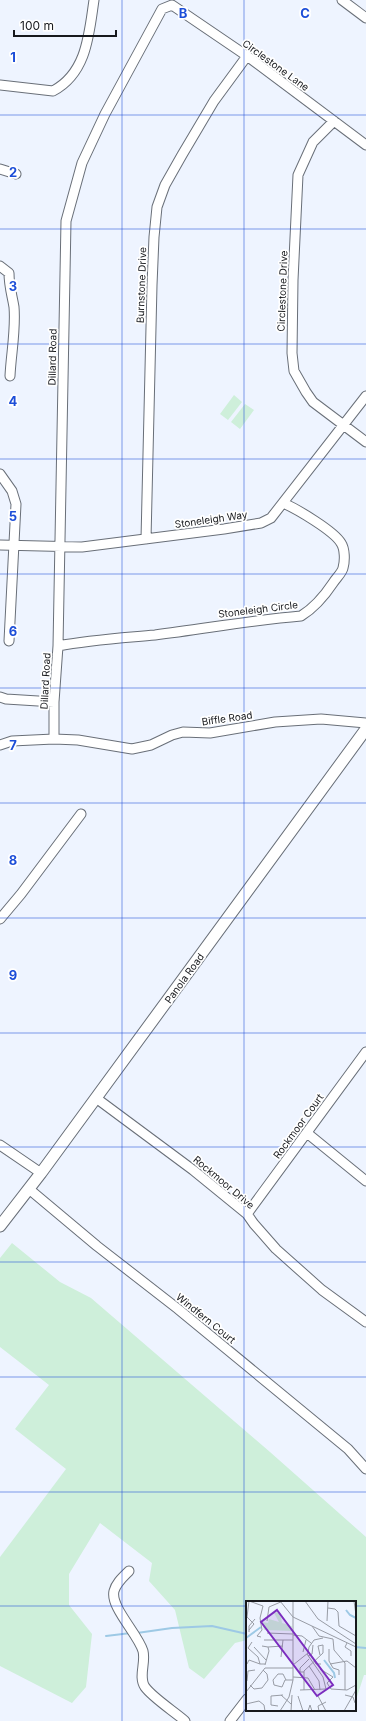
<svg xmlns="http://www.w3.org/2000/svg" width="366" height="1721" viewBox="0 0 366 1721" font-family="Inter,sans-serif">
<style>
.green{fill:#ceefda}
.lines{fill:none;stroke-linecap:round;stroke-linejoin:round}
.stream{stroke:#9dc9e5;stroke-width:2}
.minor-casing{stroke:#696f78;stroke-width:11}
.major-casing{stroke:#696f78;stroke-width:13}
.minor{stroke:#fff;stroke-width:9}
.major{stroke:#fff;stroke-width:11}
.grid{fill:none;stroke:#1d4ed8;stroke-width:1;stroke-opacity:0.55}
.labels{text-anchor:middle;stroke-width:3.5;stroke-linejoin:round;paint-order:stroke}
.street-label{font-size:10px;fill:#17191d;stroke:#fff}
.inset-river{fill:none;stroke:#9dc9e5;stroke-width:2}
.inset-road{fill:none;stroke:#989ca5;stroke-width:1}
.view{fill:#7b2cbf;fill-opacity:0.15;stroke:#7b2cbf;stroke-width:2}
.inset-edge{fill:none;stroke:#17191d;stroke-width:2}
.grid-label{font-size:13px;text-anchor:middle;font-weight:bold;fill:#1d4ed8;stroke:#fff;stroke-width:3.5;stroke-linejoin:round;paint-order:stroke}
</style>
<rect width="100%" height="100%" fill="#eef4ff"/>
<path class="green" d="M234 395 242 402 228 420 220 414Z
M245 404 254 410 240 429 231 422Z
M12 1243 60 1282 91 1298 270 1452 366 1537V1675H364L355 1703V1602H247V1640L235 1643 204 1679 189 1668 175 1610 149 1581 152 1563 100 1523 69 1574V1605L92 1634 86 1687 72 1703 0 1666V1557L66 1469 15 1429 49 1385 0 1347V1258Z"/>
<g class="lines">
<path class="stream" d="M137 1633 172 1628 212 1626 247 1634
M106 1636 131 1633
M355 1647 366 1648"/>
<defs>
<path id="minor" d="M342 0 366 18
M0 85 53 91C87 73 89 34 94 0
M334 121 313 142 298 175 293 280 292 353 294 371 306 392 313 402 366 442
M0 169 16 174
M0 266 9 273C9 286 12 295 14 307 16 330 11 354 10 376
M0 474 12 491 16 504 9 641
M146 539 152 285 154 237 157 207 165 185 182 155 214 101 247 56
M0 545 82 547 224 529 261 523 271 518 366 396
M58 646C90 640 123 638 155 635 204 629 252 620 301 616 314 608 325 595 333 583 336 578 342 573 343 568 345 561 345 549 341 543 334 531 297 509 283 503
M0 697 6 699 54 702
M54 739V702L58 646 66 221 82 163 105 114 162 9 172 5 247 56 366 145
M0 745 12 741 54 739 78 740 132 749 151 745 172 735 183 732 210 733 275 722 321 719 366 723
M0 919 21 894 81 814
M96 1098 193 1170 247 1214 254 1224 276 1249 322 1290 366 1322
M307 1133 366 1181
M0 1145 41 1173
M29 1189 97 1246 178 1309 348 1449 366 1469
M247 1214 366 1052
M129 1571C123 1577 116 1583 114 1591 110 1607 138 1634 143 1651 146 1663 138 1677 145 1687 153 1698 175 1712 185 1721
M230 1721 247 1699"/>
<path id="major" d="M0 1226 41 1173 366 729"/>
</defs>
<use href="#minor" class="minor-casing"/>
<use href="#major" class="major-casing"/>
<use href="#minor" class="minor"/>
<use href="#major" class="major"/>
</g>
<path class="grid" d="M122 0V1721M244 0V1721M0 115H366M0 229H366M0 344H366M0 459H366M0 574H366M0 688H366M0 803H366M0 918H366M0 1033H366M0 1147H366M0 1262H366M0 1377H366M0 1492H366M0 1606H247M355 1606H366"/>
<g class="labels">
<g class="street-label">
<text transform="translate(276 65) rotate(36)" y="4">Circlestone Lane</text>
<text transform="translate(141 285) rotate(-88)" y="4">Burnstone Drive</text>
<text transform="translate(282 291) rotate(-88)" y="4">Circlestone Drive</text>
<text transform="translate(52 357) rotate(-89)" y="4">Dillard Road</text>
<text transform="translate(211 519) rotate(-8)" y="4">Stoneleigh Way</text>
<text transform="translate(258 609) rotate(-7)" y="4">Stoneleigh Circle</text>
<text transform="translate(45 681) rotate(-87)" y="4">Dillard Road</text>
<text transform="translate(227 718) rotate(-8)" y="4">Biffle Road</text>
<text transform="translate(184 978) rotate(-54)" y="4">Panola Road</text>
<text transform="translate(298 1126) rotate(-54)" y="4">Rockmoor Court</text>
<text transform="translate(224 1182) rotate(40)" y="4">Rockmoor Drive</text>
<text transform="translate(206 1318) rotate(39)" y="4">Windfern Court</text>
</g>
</g>
<g transform="translate(246 1601)">
<rect width="110" height="110" fill="#eef4ff"/>
<path d="M34 11 36 22 46 25V30L18 29 16 21 22 22 23 18 33 21 28 12Z" fill="#ceefda"/>
<path class="inset-river" d="M100 9 104 14 110 17M0 37 15 26M78 59 88 72 89 77"/>
<path class="inset-road" d="M3 0 17 5 14 17 16 29 11 35 15 36M3 0 1 16 8 23 3 29M34 0 47 16 110 46M59 0 72 18 110 43M108 0 110 14M82 7 89 8 92 11 93 25 110 35M21 20 23 6 37 0M81 20 82 0M66 25 73 35 87 38M3 31V25L9 18M21 32 47 33M47 34 56 35 65 42M87 38 88 49 99 62V89M18 39H47M6 41 2 47 12 56 14 63H19M101 42 99 46 105 50V55M16 45 22 46 23 50 19 64M8 46 20 59M22 46 37 45M83 48V60L87 67 93 69V74M57 51 60 39M62 55 66 53 67 44M35 56 37 39M66 56 70 63H75M1 63 3 59 14 63M84 63 101 60 110 67M47 64 62 52 63 46 68 39 77 37M63 65 73 80 74 89M74 68 87 76 81 82 85 88 101 89 110 84M58 71H54V67L63 58M47 76 62 77 69 89M40 79 37 73H32L27 79 28 84 36 86 39 79H47M1 80 2 70 9 69M4 84 8 88 16 87 22 79 21 73 17 69M54 89 80 88 77 76 61 53M58 89V70L77 52V44L72 45 74 54M0 91 19 67H47M35 94 45 103M99 94 107 96 109 102M52 95 57 110M72 95 80 110M0 103 13 100 18 104 19 110M32 105 25 104V95L37 94M34 110 43 96 47 79V0M45 110 46 94M62 110 64 104 66 110M73 110 72 105 80 101M98 110 110 89"/>
<path class="view" d="M31 9 87 84 71 95 15 21Z"/>
<rect width="110" height="110" class="inset-edge"/>
</g>
<g class="grid-label">
<text x="183" y="18">B</text>
<text x="305" y="18">C</text>
<text x="13" y="62">1</text>
<text x="13" y="177">2</text>
<text x="13" y="291">3</text>
<text x="13" y="406">4</text>
<text x="13" y="521">5</text>
<text x="13" y="636">6</text>
<text x="13" y="750">7</text>
<text x="13" y="865">8</text>
<text x="13" y="980">9</text>
</g>
<path d="M14 30v6h102v-6" fill="none" stroke="#17191d" stroke-width="2"/>
<text x="20" y="30" font-size="12" fill="#17191d" stroke="#ffffff" stroke-width="3" paint-order="stroke">100 m</text>
</svg>
